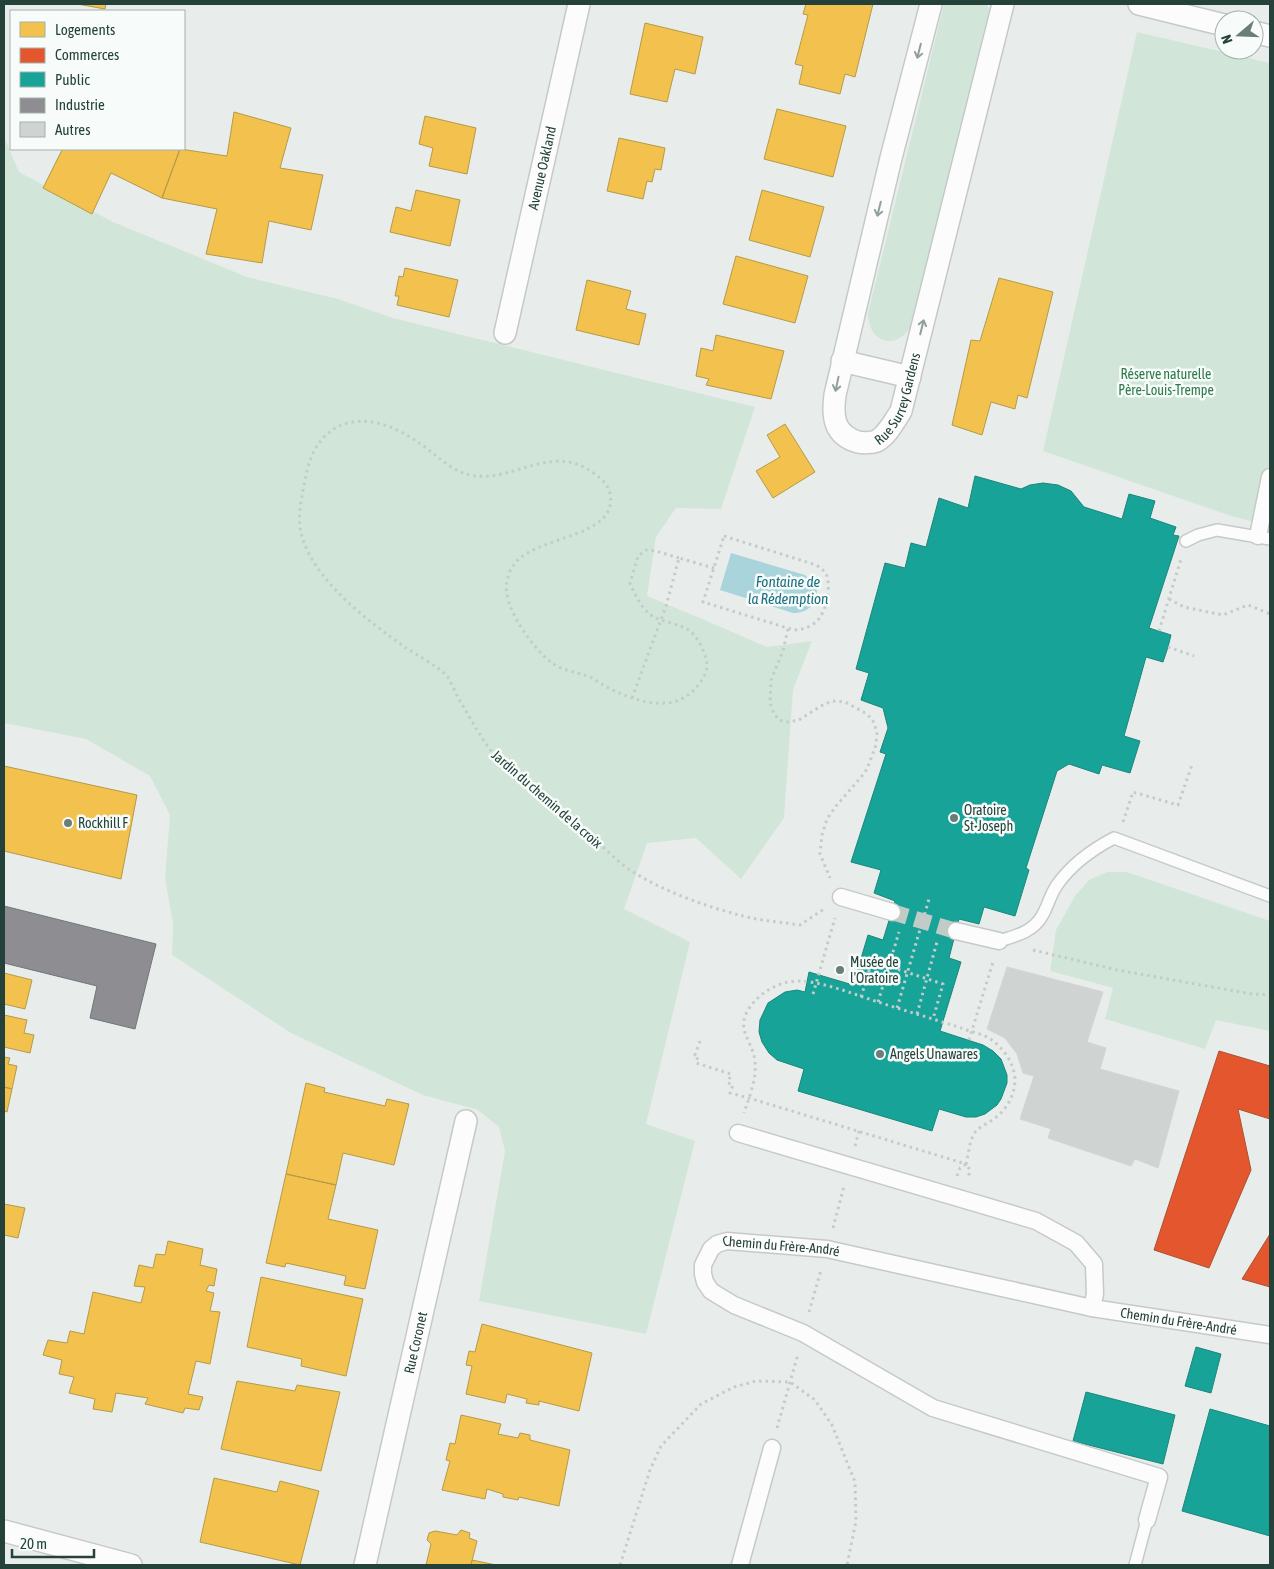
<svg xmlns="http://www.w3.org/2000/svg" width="1274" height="1569" viewBox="0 0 1274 1569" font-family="'Asap Condensed',sans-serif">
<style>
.green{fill:#d1e6d8}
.water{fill:#a9d4db}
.homes{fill:#f2c14e;stroke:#b49b48}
.shops{fill:#e4572e;stroke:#aa5132}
.public{fill:#17a398;stroke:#1b867c}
.industry{fill:#8d8d92;stroke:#6e7678}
.building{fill:#cfd4d2;stroke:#d1d6d4}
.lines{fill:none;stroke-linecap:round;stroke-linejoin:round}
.pedestrian-tunnel{stroke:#c1cbc8;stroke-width:16;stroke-dasharray:16 8;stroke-linecap:butt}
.service-casing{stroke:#c5cac8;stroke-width:14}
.pedestrian-casing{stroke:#c5cac8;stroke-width:19}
.minor-casing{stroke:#c5cac8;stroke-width:24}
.path{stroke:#c3ccca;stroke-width:3;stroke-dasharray:2.5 4;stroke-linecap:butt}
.service{stroke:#fcfcfc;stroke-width:11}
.pedestrian{stroke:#fcfcfc;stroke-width:16}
.minor{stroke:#fcfcfc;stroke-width:21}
.oneway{stroke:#909f9b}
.poi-dot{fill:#697e78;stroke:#f7fbf9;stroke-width:2}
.labels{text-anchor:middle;stroke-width:5;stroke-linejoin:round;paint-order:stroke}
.street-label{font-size:14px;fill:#24423a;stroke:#f7fbf9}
.park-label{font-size:14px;fill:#2d7a4b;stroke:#f7fbf9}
.poi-label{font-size:14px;fill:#24423a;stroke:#f7fbf9;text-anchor:start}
.water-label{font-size:15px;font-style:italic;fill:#1c6f80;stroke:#f7fbf9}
</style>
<rect width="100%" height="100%" fill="#e8edeb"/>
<path class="green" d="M944 4H987L989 10 912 325C898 351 868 344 868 313Z
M1137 32 1270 63V526L1231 516 1043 451Z
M4 137 19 172 113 222 247 277 338 299 393 318 755 407 721 509 676 508 656 537 647 596 707 621 767 647 812 641 793 690 784 818 741 879 696 838 647 843 624 909 690 942 646 1124 695 1141 646 1334 479 1301 505 1151 499 1127 478 1110 423 1095 291 1033 172 955 173 924 165 878 170 815 150 776 86 739 4 723Z
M1107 872H1127L1270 921V1031L1216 1020 1205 1049 1105 1019 1113 988 1050 971 1056 930 1075 896 1089 880Z"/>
<path class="water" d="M731 553 805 575 817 588C817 603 809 613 793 613L720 590Z"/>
<path class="homes" d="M77 4H106L105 9Z
M806 4H873L855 77 845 74 840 94 799 84 803 66 795 64 808 15 803 14Z
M645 23 703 37 695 74 675 69 667 102 630 94Z
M777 109 846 126 833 177 764 159Z
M234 112 291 128 280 168 323 175 311 230 269 221 262 263 206 254 217 209 162 198 180 149 227 156Z
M425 116 476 128 467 174 429 166 433 148 419 144Z
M619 138 665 148 661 170 655 169 652 182 647 181 643 199 607 191Z
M59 149H180L162 198 111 173 92 214 43 188 62 150Z
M416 190 460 200 450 246 390 232 396 207 411 211Z
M762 190 824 207 810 257 749 240Z
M736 256 808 276 795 323 723 304Z
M405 268 458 280 449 317 397 305 399 296H395L399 276 403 277Z
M999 278 1053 292 1027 398 1018 395 1015 409 991 402 982 435 952 425 971 340 980 341Z
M587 280 631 291 626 309 646 314 639 345 576 330Z
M716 335 784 351 771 399 706 385 709 379 696 376 701 348 713 351Z
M785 424 815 472 773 498 756 471 780 457 767 435Z
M4 766 137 795 121 879 4 851Z
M4 973 32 980 25 1009 4 1004Z
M4 1015 27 1020 24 1033 34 1035 30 1053 4 1047Z
M4 1057 10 1058 8 1064 17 1066 12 1089 4 1087Z
M306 1083 325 1088 324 1092 385 1106 387 1099 409 1104 394 1165 343 1153 336 1185 286 1174Z
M4 1087 12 1089 7 1112 4 1111Z
M286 1174 336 1185 328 1219 378 1230 365 1289 344 1285 346 1276 286 1263 285 1267 266 1263Z
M4 1204 25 1208 18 1238 4 1235Z
M168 1241 203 1249 200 1265 217 1269 214 1286 209 1285 206 1291 214 1293 210 1311 220 1312 210 1364 196 1361 188 1394 203 1397 199 1410 185 1408 183 1413 145 1404 148 1398 116 1393 112 1412 93 1409 95 1399 69 1393 74 1377 59 1374 62 1360 43 1355 48 1340 67 1343 70 1331 84 1334 93 1292 141 1303 145 1287 134 1286 139 1265 153 1268 156 1254 165 1255Z
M261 1277 363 1299 346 1376 301 1366 302 1359 247 1347Z
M482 1324 592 1353 579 1411 539 1401V1405L526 1403 527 1399 507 1394 505 1403 466 1394 472 1366 466 1365 469 1351 475 1352Z
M237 1381 295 1391 297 1385 340 1392 321 1471 221 1449Z
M461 1415 501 1424 498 1434 518 1438 520 1433 530 1435V1440L570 1450 559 1506 519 1497 518 1500 503 1497V1494L487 1489 485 1499 442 1490 450 1461 446 1460 450 1443 455 1444Z
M214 1478 277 1492 280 1481 319 1491 300 1565 200 1542Z
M461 1530 470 1533 469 1538 477 1541 471 1565H426L431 1544 427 1540 429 1533 435 1531 457 1535Z
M472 1560 496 1565H471Z"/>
<path class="shops" d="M1219 1051 1270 1066V1119L1238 1109 1251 1170 1209 1268 1154 1250Z
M1270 1234V1287L1242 1279Z"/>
<path class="public" d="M975 476 1021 489 1030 485 1043 483 1058 485 1071 491 1084 507 1122 519 1129 494 1155 501 1150 518 1176 527 1173 535 1179 536 1149 628 1171 635 1168 647 1163 662 1146 657 1124 736 1140 741 1130 773 1102 765 1099 774 1069 764 1057 771 1026 868 1029 870 1015 916 984 907 979 924 959 919 949 958 961 962 940 1031 983 1045 993 1051 1001 1059 1007 1075V1083L1001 1099 997 1105 985 1114 976 1117H966L939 1109 932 1131 798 1091 804 1069 777 1060 769 1053 762 1042 759 1032 760 1020 768 1003 785 992 797 990 805 992 809 972 853 985 868 935 883 940 895 901 874 893 881 870 851 862 886 754 880 752 888 728 883 708 861 700 869 673 856 669 885 563 905 568 911 543 926 547 939 498 968 508Z
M1196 1347 1221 1354 1211 1393 1185 1386Z
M1086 1392 1175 1415 1163 1464 1073 1441Z
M1210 1409 1270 1426V1536L1182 1511Z"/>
<path class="industry" d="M4 906 156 944 135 1029 90 1018 97 986 4 963Z"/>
<path class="building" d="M1007 967 1103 992 1087 1042 1106 1048 1100 1069 1179 1091 1158 1168 1135 1159 1131 1166 1048 1138 1051 1129 1020 1119 1034 1076 1023 1073 1017 1054 1005 1038 987 1029Z"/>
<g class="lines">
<path class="pedestrian-tunnel" d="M892 912 956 931"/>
<defs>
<path id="service" d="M1186 541 1198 535 1217 530 1270 539
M999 941C1015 936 1033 932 1042 916 1048 906 1050 895 1057 885 1071 865 1093 849 1114 838L1270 896
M1135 1565 1147 1520"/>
<g id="pedestrian">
<path d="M1258 536 1270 477"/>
<path d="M841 897 892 912"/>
<path d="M956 931 999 941"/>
<path d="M738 1133 1036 1221 1076 1243 1094 1264 1095 1294 1092 1308"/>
<path id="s1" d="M1147 1520 1159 1477 933 1408 803 1333 734 1305 711 1291 705 1282 703 1274V1265L711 1249 717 1244 727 1241 827 1249 1092 1308 1270 1335"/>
<path d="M740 1565 772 1448"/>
</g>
<g id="minor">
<path id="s2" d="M931 4 891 158 835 395C832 417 834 435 858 442 863 443 872 443 877 441 888 434 894 422 901 411L1003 4"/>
<path d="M1139 4 1224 25"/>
<path d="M1254 32 1270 36"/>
<path id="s3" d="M505 333 579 4"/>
<path d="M842 361 910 377"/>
<path d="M4 1531 131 1565"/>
<path id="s4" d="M365 1565 466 1121"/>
</g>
</defs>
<use href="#service" class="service-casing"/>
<use href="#pedestrian" class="pedestrian-casing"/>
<use href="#minor" class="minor-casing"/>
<path class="path" d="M724 536 816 565C821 568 825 571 827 576 831 589 826 613 816 622 810 627 802 630 794 630L703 602Z
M679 558 656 551 646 550 638 556 630 583C635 595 641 608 652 616 664 623 679 623 690 631 698 637 708 657 707 667 706 675 700 683 695 689 671 715 631 700 605 686 600 683 595 680 590 677 578 672 563 671 552 663 533 649 501 605 507 581 508 577 510 569 513 566 532 535 619 539 610 494 609 486 603 480 596 475 554 440 513 484 470 475 451 471 438 456 422 445 395 425 354 408 325 436 309 452 306 474 302 496 300 506 299 518 300 528 309 578 367 620 406 648 417 655 439 667 447 676 451 682 455 691 458 698 468 714 477 731 488 747 494 755 504 762 512 769 524 780 536 790 549 801 567 817 586 833 605 849 613 856 621 864 630 870 662 891 707 907 743 916 762 921 781 922 800 925L824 909
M1169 599 1184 607 1223 615 1248 605 1270 614
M788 629 783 651 771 680 770 703 774 714 779 720 788 722 799 720 821 706 832 701 845 702 867 714 873 721 877 732 876 745 867 769 862 776 836 806 827 819 822 835 820 854 830 878
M1159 631 1181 559
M1168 647 1194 656
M632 698 666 606 679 558 714 568
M1123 822 1133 792 1178 805 1192 765
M1033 950 1117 970 1252 994 1270 995
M813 994 835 918
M861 997 872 961 943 984 933 1019
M878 1002 899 932
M897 1008 929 899
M917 1014 937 942
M969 1040 993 962
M700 1041 695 1055 698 1056 696 1063 731 1074 728 1083 733 1085 730 1093 749 1098 966 1164C969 1153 969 1140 976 1131 981 1126 989 1123 995 1118 1007 1109 1015 1095 1015 1079 1014 1064 1005 1050 993 1041 985 1034 971 1032 961 1028 934 1019 906 1011 878 1002 853 994 827 983 801 981 784 980 765 989 754 1002 731 1029 753 1038 755 1062 757 1079 749 1097 744 1113
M855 1146 859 1131
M957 1176 960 1168 966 1164 970 1170 968 1178
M833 1228 844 1186
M809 1312 821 1270
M777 1428 798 1354
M620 1565 650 1470 661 1446 701 1404 734 1387 756 1381 790 1382 815 1400 832 1425 855 1482 856 1521 847 1565"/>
<use href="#service" class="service"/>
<use href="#pedestrian" class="pedestrian"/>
<use href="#minor" class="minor"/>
</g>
<defs><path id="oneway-shaft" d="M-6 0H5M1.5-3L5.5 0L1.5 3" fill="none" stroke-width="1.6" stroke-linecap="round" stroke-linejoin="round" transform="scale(1.25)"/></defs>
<g class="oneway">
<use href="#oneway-shaft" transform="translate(919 51) rotate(104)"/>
<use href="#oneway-shaft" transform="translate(879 209) rotate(104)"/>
<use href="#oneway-shaft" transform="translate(922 327) rotate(-76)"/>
<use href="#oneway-shaft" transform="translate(837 384) rotate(102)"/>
</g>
<g class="poi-dot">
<circle cx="954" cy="818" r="5"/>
<circle cx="68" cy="823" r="5"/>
<circle cx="840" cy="970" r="5"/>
<circle cx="880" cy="1054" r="5"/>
</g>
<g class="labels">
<g class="street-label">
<text dy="5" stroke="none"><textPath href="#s3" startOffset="169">Avenue Oakland</textPath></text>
<text dy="5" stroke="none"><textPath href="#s2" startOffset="529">Rue Surrey Gardens</textPath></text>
<text transform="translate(547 799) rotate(41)" y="5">Jardin du chemin de la croix</text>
<text dy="5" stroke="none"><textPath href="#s1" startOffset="651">Chemin du Frère-André</textPath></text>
<text dy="5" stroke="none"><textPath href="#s1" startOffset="1056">Chemin du Frère-André</textPath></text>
<text dy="5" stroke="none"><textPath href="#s4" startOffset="228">Rue Coronet</textPath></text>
</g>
<g class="park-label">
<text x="1166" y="379">Réserve naturelle<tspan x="1166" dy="16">Père-Louis-Trempe</tspan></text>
</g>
<g class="poi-label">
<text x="964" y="815">Oratoire<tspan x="964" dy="16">St-Joseph</tspan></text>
<text x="78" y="828">Rockhill F</text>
<text x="850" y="967">Musée de<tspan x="850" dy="16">l'Oratoire</tspan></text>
<text x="890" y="1059">Angels Unawares</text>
</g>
<g class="water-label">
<text x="788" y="587">Fontaine de<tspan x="788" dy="17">la Rédemption</tspan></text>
</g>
</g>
<rect width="1274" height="1569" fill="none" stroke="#24423a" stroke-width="10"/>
<rect x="10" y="10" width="175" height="140" fill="#f7fbf9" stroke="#a3b1ad"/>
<rect x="20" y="22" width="25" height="15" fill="#f2c14e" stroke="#a3b1ad"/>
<text x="55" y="35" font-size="15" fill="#24423a">Logements</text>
<rect x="20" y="48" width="25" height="15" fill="#e4572e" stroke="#a3b1ad"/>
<text x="55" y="60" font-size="15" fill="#24423a">Commerces</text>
<rect x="20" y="72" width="25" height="15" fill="#17a398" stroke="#a3b1ad"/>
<text x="55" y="85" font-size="15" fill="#24423a">Public</text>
<rect x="20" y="98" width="25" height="15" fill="#8d8d92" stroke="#a3b1ad"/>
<text x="55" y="110" font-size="15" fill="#24423a">Industrie</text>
<rect x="20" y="122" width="25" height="15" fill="#cfd4d2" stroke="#a3b1ad"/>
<text x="55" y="135" font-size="15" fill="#24423a">Autres</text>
<g transform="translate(1239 35) rotate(251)"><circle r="24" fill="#f7fbf9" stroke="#a3b1ad"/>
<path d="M0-4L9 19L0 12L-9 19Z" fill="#697e78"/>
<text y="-8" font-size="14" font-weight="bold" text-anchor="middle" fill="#24423a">N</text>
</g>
<path d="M12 1549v8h82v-8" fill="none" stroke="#24423a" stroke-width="2.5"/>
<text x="20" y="1549" font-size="15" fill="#24423a" stroke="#f7fbf9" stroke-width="4" paint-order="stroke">20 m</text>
</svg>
